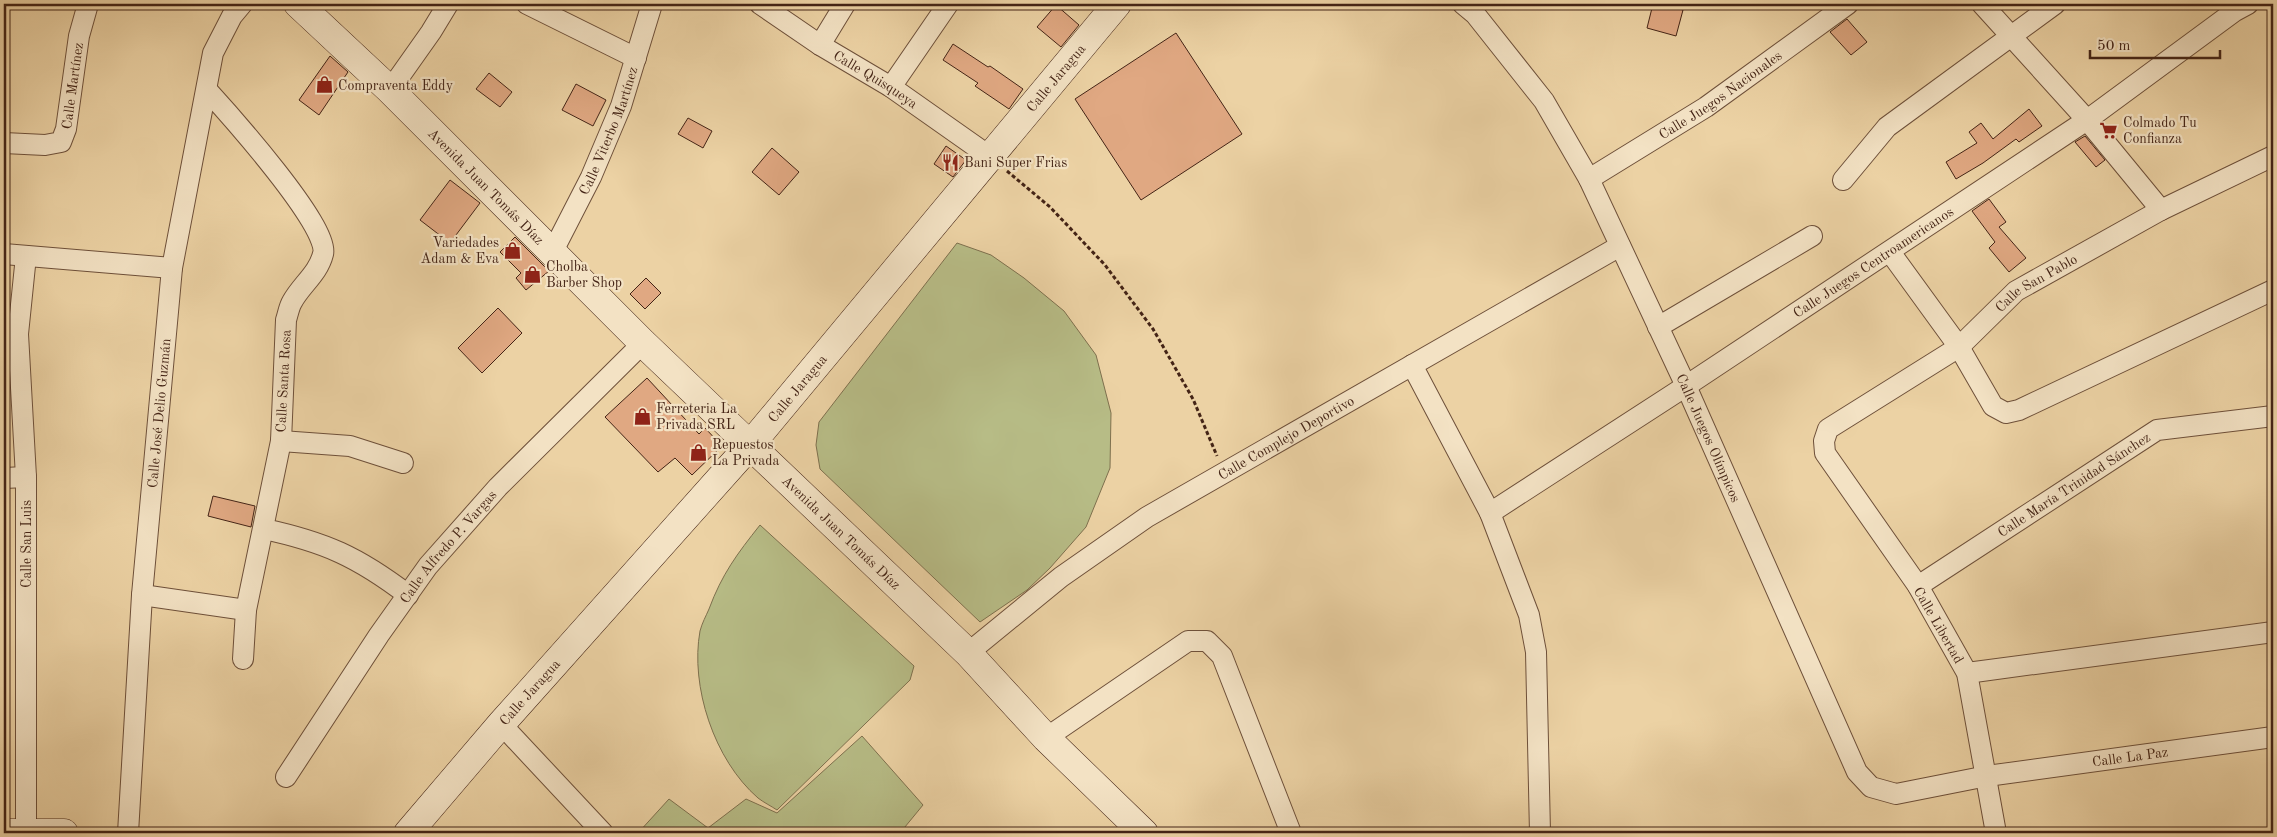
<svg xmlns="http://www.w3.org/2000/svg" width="2277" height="837" viewBox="0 0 2277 837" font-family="'Old Standard TT',serif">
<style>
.green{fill:#b7bc86;stroke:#7e704e}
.building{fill:#e0a882;stroke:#442416}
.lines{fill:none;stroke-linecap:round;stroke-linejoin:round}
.street-casing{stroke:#6e503a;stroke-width:22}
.secondary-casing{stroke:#442416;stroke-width:29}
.path{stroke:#442416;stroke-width:3;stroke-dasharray:4 2.5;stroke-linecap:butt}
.street{stroke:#f3e2c4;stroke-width:20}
.secondary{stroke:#f3e2c4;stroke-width:28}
.labels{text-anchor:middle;stroke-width:4.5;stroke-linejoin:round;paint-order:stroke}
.street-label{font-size:14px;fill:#442416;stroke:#f3e2c4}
.poi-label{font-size:14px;fill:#442416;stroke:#f3e2c4;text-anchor:start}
</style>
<rect width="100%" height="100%" fill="#ecd2a4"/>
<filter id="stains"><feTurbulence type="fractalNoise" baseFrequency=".004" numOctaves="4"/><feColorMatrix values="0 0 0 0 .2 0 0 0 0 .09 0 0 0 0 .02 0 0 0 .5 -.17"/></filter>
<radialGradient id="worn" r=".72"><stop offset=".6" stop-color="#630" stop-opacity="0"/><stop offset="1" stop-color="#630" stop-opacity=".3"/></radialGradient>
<path class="green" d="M957 243 991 255 1024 278 1064 311 1096 355 1111 413 1110 468 1086 527 1050 568 1027 590 980 622 820 469 816 445 819 422Z
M760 525 914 666 910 680 777 810C771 806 763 802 758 798 714 760 690 686 700 631 702 623 706 616 709 609 722 574 737 554 760 525Z
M862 736 923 805 900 833H638L669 799 708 828 746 799 777 813Z"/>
<path class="building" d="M1653 4H1662L1683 10 1676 36 1647 28Z
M1056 5 1079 25 1061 47 1037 27Z
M1847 19 1867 42 1851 55 1830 32Z
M1176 33 1242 134 1141 200 1075 99Z
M953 44 988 67 990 66 1023 89 1009 109 975 86 978 83 943 60Z
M330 56 348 72 319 115 299 100Z
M489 73 512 92 500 107 476 89Z
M576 84 606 100 593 126 562 110Z
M2029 109 2042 126 2019 142 2016 139 1983 163 1956 179 1946 162 1977 143 1969 132 1981 123 1993 139Z
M688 118 712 131 703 148 678 134Z
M2085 136 2105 160 2096 167 2075 142Z
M946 146 966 160 953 177 934 164Z
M772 148 799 172 779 195 752 172Z
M450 180 480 203 450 243 420 220Z
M1989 199 2006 222 1999 227 2026 258 2009 272 1989 248 1995 242 1972 211Z
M515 237 549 271 526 290 516 278 521 273 500 252Z
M646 278 661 293 645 309 630 294Z
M498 308 522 333 482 373 458 348Z
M647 378 699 434 705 428 722 446 692 475 675 458 658 472 605 417Z
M213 496 255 506 251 527 208 516Z"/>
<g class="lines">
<defs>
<g id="street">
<path d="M527 4 636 58"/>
<path id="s1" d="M760 4 820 45 891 87 989 156"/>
<path id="s2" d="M1463 4 1475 14 1544 101 1589 179 1686 386 1857 772 1871 787 1896 794 1987 776 2273 737"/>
<path d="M1982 4 2087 120 2161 210"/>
<path d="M820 45 845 4"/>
<path d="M891 87 948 4"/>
<path d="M207 90C228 113 331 228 323 254 318 274 301 285 292 302 289 307 288 314 286 320L281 441 246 610 243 659"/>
<path d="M390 90 431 32 448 4"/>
<path id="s3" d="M4 143 45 145 61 142 66 129 79 36 88 4"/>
<path id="s4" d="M1589 179 1706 107 1848 4"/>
<path d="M1843 180 1887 127 2055 4"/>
<path d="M1890 252 1959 347 1993 406 2006 413 2019 410 2273 290"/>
<path id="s5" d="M552 253 591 177 621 106 652 4"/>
<path d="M4 254 172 268"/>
<path d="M1658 327 1812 236"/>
<path d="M1412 365 1490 513 1529 615 1536 652 1540 833"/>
<path d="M281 441 350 446 403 463"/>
<path d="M4 478 26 477"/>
<path id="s6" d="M1490 513 1686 386 2087 120 2235 11 2248 4"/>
<path d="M264 529C325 542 358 557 408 595"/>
<path id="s7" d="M1918 586 2157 430 2273 416"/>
<path d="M142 595 246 610"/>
<path id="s8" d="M968 653 1061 577 1147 517 1620 246"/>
<path d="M1967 673 2273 632"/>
<path d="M501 724 603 833"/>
<path d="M1046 738 1188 641H1207L1222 656 1291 833"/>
<path id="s9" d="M286 777 379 635 428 566 498 487 643 343"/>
<path d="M26 832V477L18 334 26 256"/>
<path id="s10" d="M128 833 142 595 172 268 213 53 232 16 242 4"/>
<path id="s11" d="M1996 833 1967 673 1918 586 1825 453 1824 441 1828 429 1959 347 2016 291 2161 210 2273 156"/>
</g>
<g id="secondary">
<path id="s12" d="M298 4 390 90 643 343 968 653 1046 738 1144 833"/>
<path d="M5 833H64"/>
<path id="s13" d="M408 833 501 724 750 445 1117 4"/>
</g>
</defs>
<use href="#street" class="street-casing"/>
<use href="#secondary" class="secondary-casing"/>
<path class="path" d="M1007 171 1050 207 1105 265 1153 329 1193 399 1217 456"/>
<use href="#street" class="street"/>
<use href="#secondary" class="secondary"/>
</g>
<defs>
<symbol id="shop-bare" viewBox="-9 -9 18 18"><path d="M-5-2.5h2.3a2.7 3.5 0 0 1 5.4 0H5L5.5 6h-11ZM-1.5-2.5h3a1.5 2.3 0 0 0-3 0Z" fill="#8f2418" stroke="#f3e2c4" stroke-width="2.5" paint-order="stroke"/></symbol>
<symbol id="supermarket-bare" viewBox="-9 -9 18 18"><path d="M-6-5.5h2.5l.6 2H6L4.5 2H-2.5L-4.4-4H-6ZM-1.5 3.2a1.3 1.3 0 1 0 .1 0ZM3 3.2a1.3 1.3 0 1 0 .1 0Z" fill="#8f2418" stroke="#f3e2c4" stroke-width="2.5" paint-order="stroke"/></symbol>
<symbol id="restaurant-bare" viewBox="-9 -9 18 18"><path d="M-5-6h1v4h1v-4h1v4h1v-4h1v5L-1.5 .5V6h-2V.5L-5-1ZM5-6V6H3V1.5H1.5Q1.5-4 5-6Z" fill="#8f2418" stroke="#f3e2c4" stroke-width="2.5" paint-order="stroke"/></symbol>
</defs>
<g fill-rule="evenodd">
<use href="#shop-bare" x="312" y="72" width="25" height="25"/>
<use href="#supermarket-bare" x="2096" y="118" width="25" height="25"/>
<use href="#restaurant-bare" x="938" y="150" width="25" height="25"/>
<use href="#shop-bare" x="500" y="238" width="25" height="25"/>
<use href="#shop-bare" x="520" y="262" width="25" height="25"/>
<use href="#shop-bare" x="630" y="404" width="25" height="25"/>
<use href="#shop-bare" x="686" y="440" width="25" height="25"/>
</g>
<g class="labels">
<g class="street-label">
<text dy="5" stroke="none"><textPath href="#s13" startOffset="995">Calle Jaragua</textPath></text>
<text dy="5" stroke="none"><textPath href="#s1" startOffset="138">Calle Quisqueya</textPath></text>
<text dy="5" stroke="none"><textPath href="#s3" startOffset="115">Calle Martínez</textPath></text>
<text dy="5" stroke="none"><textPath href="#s4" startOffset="156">Calle Juegos Nacionales</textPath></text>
<text dy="5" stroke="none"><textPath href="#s5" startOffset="135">Calle Viterbo Martínez</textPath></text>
<text dy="5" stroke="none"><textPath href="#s12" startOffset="262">Avenida Juan Tomás Díaz</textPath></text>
<text dy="5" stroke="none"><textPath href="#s6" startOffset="458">Calle Juegos Centroamericanos</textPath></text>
<text dy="5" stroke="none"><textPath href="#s11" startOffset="705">Calle San Pablo</textPath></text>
<text transform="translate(283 381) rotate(-87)" y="5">Calle Santa Rosa</text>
<text dy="5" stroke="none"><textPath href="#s13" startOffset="591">Calle Jaragua</textPath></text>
<text dy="5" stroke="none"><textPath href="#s10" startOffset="421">Calle José Delio Guzmán</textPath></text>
<text dy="5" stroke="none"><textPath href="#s8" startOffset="385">Calle Complejo Deportivo</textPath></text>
<text dy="5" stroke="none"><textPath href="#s2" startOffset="502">Calle Juegos Olímpicos</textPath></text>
<text dy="5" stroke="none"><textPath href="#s7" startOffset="186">Calle María Trinidad Sánchez</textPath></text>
<text dy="5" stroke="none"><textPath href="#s12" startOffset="758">Avenida Juan Tomás Díaz</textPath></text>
<text transform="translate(26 544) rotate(-90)" y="5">Calle San Luis</text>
<text dy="5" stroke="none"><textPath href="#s9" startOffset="282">Calle Alfredo P. Vargas</textPath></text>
<text transform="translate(1939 625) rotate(60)" y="5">Calle Libertad</text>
<text dy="5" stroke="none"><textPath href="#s13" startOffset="186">Calle Jaragua</textPath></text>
<text dy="5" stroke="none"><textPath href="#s2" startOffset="1151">Calle La Paz</textPath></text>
</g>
<g class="poi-label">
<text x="338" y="90">Compraventa Eddy</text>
<text x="2123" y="127">Colmado Tu<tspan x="2123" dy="16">Confianza</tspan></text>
<text x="964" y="167">Bani Super Frias</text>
<text x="499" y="247" text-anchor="end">Variedades<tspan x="499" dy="16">Adam &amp; Eva</tspan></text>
<text x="546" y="271">Cholba<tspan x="546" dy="16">Barber Shop</tspan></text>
<text x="656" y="413">Ferreteria La<tspan x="656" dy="16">Privada SRL</tspan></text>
<text x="712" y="449">Repuestos<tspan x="712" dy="16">La Privada</tspan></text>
</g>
</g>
<rect width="2277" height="837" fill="none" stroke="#ecd2a4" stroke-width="20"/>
<rect x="5" y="5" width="2267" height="827" fill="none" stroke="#442416" stroke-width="2.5"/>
<rect x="10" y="10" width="2257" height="817" fill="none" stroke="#442416"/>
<path d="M2090 50v8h130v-8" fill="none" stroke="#442416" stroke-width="2.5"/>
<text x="2097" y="50" font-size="15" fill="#442416" stroke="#f3e2c4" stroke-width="4" paint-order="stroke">50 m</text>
<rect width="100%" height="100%" filter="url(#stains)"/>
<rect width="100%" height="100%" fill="url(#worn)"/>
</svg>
